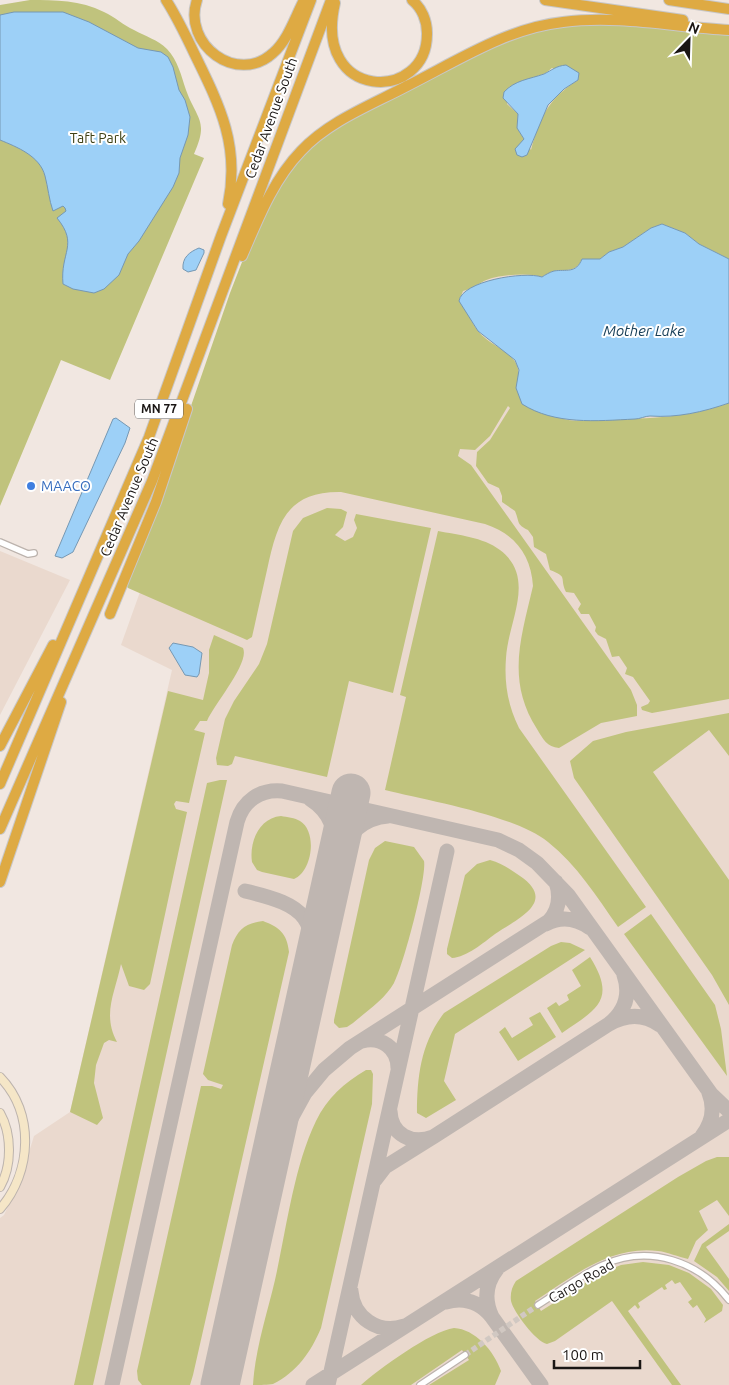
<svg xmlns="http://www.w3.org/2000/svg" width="729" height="1385" viewBox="0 0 729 1385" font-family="Ubuntu,sans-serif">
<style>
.built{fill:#ead9ce}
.green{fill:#c0c37d;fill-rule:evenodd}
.water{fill:#9dd0f7;stroke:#7698b3}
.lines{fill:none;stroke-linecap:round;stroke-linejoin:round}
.taxiway{stroke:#bfb6b1;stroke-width:15}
.runway{stroke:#bfb6b1;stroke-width:39}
.street-tunnel{stroke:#d1c8c2;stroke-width:5.5;stroke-dasharray:5.5 3;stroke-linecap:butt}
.street-casing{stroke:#bcb3ad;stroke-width:8}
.secondary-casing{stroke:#bcb3ad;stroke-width:10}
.highway-casing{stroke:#c8c7c7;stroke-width:12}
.street{stroke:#fff;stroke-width:5.5}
.secondary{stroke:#f5e6c7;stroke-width:8}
.highway{stroke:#deaa43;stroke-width:10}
.shop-dot{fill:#3f7fe0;stroke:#fff;stroke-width:2}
.labels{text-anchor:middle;stroke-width:4;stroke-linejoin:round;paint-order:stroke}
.shield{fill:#fff;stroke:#5f5c5a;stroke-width:1}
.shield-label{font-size:12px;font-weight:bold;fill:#1a1614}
.street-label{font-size:14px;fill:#1a1614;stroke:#fff}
.park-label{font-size:14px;fill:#3f4115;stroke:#fff}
.shop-label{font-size:14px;fill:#366cbe;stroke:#fff;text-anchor:start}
.water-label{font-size:15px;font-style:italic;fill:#19405a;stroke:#fff}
</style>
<rect width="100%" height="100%" fill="#f1e7e1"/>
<path class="built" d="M498 72 729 81V1385H0V1218L4 1215 20 1181 34 1136 70 1112 172 670 121 645 150 564Z
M0 551 70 580 0 715Z"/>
<path class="green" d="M30 0C56 0 80 0 104 12 115 17 123 25 134 30 145 36 158 40 167 49 178 61 181 75 186 90 197 120 209 120 194 154L204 158 110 380 61 360 0 506V5Z
M643 24 729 35V259L699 244 685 233 662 224 651 228 623 247 609 252 600 259H582C576 273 566 269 554 271 550 272 545 275 542 277 528 272 497 275 484 281 477 285 471 289 463 291L459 301C467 310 471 322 478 331 495 352 528 352 516 388 528 396 551 416 564 419 574 422 585 420 595 419 641 419 684 419 729 403V699L652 713 642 710 641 707 648 704 650 701 633 677 625 674 627 668 619 656 612 657 606 639 598 635 595 631 596 627 589 614H581L578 609 581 604 574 593 566 592C559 578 569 577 550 570L546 554 534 547 533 537 528 530C516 524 520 523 515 511L502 502V496L499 488 488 483 476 466 477 452 490 440 510 408 508 406 490 436 475 450 460 449 458 456 471 465 631 690 637 705V716L601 723 559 748C547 747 543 739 537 729 506 680 521 638 533 586 531 555 515 534 485 524L341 492C286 491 277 524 267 570 262 592 257 615 252 637L247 640 128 588 126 585 154 513 230 293 251 239 285 174 321 136 495 44 558 25ZM552 68 578 80C548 99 540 117 531 150L517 128 518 114 507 104 509 87 546 73Z
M327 508 341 509 347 512 343 527 335 535 345 541 353 537 357 528 354 520 356 514 431 528 393 693 349 681 327 777 235 756 232 764 228 766 217 765 216 758 225 719 234 701 259 664 267 644 293 531 303 518Z
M438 531C458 535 483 537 500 550 537 578 508 621 506 658 504 683 508 706 519 728L646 907 618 927C597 897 577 865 548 842 514 815 429 801 385 790L406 697 400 695Z
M214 635 243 648C250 663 215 703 207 721H200L194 730 205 733 189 803 176 801 174 804 176 809 187 812 150 984 144 990 129 986 121 964C115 993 102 1014 117 1042L109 1040 104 1043 96 1065 94 1083 103 1118 97 1125 70 1112 168 691 203 700 209 673V650Z
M729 713V756L709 730 653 772 729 880V1005L712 975 574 778 570 761 593 741 626 732Z
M220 780H227L93 1385H74L207 783Z
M281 816C287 817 295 818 300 821 318 832 312 872 294 879L262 872 257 870 252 862C249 842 259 818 281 816Z
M385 841 414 847 424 861C427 877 403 967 394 983 385 999 367 1011 353 1023L347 1027 339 1028 334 1023V1020L369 860 375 848Z
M490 860C502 863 511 870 520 876 558 902 517 919 495 934 483 943 467 957 452 958L447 954V949L465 875 477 864Z
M651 914 715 1005 721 1029 727 1076 624 934Z
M263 921C279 927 287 933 289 952L193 1375 190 1385H142L138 1380 137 1371 201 1086H212L221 1089 223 1085 208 1080 203 1074 232 945C238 929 246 923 263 921Z
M561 942 570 943 585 950 455 1034 444 1081 456 1100 426 1118 417 1113C417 1076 421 1043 444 1013L551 946Z
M590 957C617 1000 597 1009 562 1033L547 1008 556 1002 559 1006 569 1000 567 995 581 986 572 970Z
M540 1012 556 1037 518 1061 499 1032 505 1027 512 1038 533 1025 529 1018Z
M366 1070H371L373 1074 372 1104 321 1328C311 1352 297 1372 273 1384 268 1385 259 1385 253 1385 255 1350 267 1314 275 1280 286 1231 294 1166 316 1121 327 1098 344 1083 366 1070Z
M717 1157H729V1216L717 1200 699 1211 708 1230 696 1241 688 1259C678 1257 668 1252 658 1251 610 1245 572 1277 535 1301L541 1311 601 1273 621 1265 643 1262 669 1265 689 1273 711 1289 723 1305 722 1311 704 1323 706 1319 697 1305 693 1308 688 1302 692 1299 680 1282 675 1284 672 1280 665 1285 667 1289 664 1290 662 1287 638 1303 640 1307 638 1309 635 1305 628 1311 681 1385H672L612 1301 555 1341 547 1344C536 1342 513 1311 511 1301 510 1293 512 1287 516 1281L678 1177 706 1161Z
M729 1224V1231L706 1247 729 1279V1291L717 1277 694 1261 702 1244Z
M454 1328C475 1329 494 1351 501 1371L495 1385H429L469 1360 462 1350 411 1385H361C379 1369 431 1331 454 1328Z"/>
<path class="water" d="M14 12H63L89 22 138 48 161 52 168 57 173 67 179 90 185 100 190 117 188 135 180 158 179 173 173 187 139 241 128 254 119 275 104 289 94 293 73 289 63 284C60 252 79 245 57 218L66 211 65 208 63 206 53 211C49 200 48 187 45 176 40 156 17 147 0 140V15Z
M566 65 579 73 578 80 564 89 548 105 527 155 522 157 517 155 515 149 524 139 517 128 518 114 503 98 504 92C515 80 530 79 544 74 552 70 556 66 566 65Z
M662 224 685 233 699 244 729 259V403C703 412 677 418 650 416 645 416 640 419 635 419 596 421 555 425 522 404L516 388 519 370 515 360 478 331 459 301C462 281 524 271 542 277 545 275 550 272 554 271 566 269 576 274 582 259H600L609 252 623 247 651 228Z
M199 248 204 250V253L196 270 188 272 183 269C182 258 189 252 199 248Z
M116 418 130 428 125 443 73 552 62 558 55 556 113 419Z
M173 643 193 647 202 653 199 674 197 677 185 675 169 648Z"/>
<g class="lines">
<path class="taxiway" d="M310 799C332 813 335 831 338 855 349 833 363 818 388 816
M245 891C306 905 320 918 309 982
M546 924C561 916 576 918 590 928
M624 975C631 995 625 1011 609 1024 626 1014 643 1013 660 1025
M362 1041C381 1036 398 1048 398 1068
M702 1136C712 1123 715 1108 709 1093
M433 1137 609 1024
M375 1180 385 1167 433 1137C412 1145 391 1135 390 1111
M258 1212 282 1135 305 1093 324 1070 350 1048 549 921C559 910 561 897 556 882
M351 1291C353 1317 378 1335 404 1326
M446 1302C464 1297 480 1302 492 1317 484 1300 485 1284 497 1269
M492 1317 541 1385
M112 1385 237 822C243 801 260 789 282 791L498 840 519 850 537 863 568 895 711 1094 729 1111
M218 1385 226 1359
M313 1385 729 1120
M328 1385 447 851"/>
<path class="runway" d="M220 1385 351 793"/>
<path class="street-tunnel" d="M465 1355 538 1305"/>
<defs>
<path id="street" d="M0 542 28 554 34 553
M538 1305C559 1292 580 1275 603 1265 649 1244 699 1261 729 1300
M420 1385 465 1355"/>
<path id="secondary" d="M0 1077C35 1113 32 1172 0 1209
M0 1113C12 1134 12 1166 0 1187"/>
<path id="highway" d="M166 0C177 17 186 36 195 55 220 106 240 146 228 204
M197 0C182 44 237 86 273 53 288 40 295 17 304 0
M545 0 683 20
M669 0 729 9
M335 3C312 102 428 103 427 33 427 21 422 8 412 0
M242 256C258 219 273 180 301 151 329 121 371 105 407 86 457 61 507 28 563 22 619 15 674 27 729 30
M110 614 156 502 187 409
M0 746 53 645
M0 784 149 437 221 236 311 0
M0 829 152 481 331 0
M0 882 61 702"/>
</defs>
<use href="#street" class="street-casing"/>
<use href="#secondary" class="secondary-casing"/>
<use href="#highway" class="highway-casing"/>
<use href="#street" class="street"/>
<use href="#secondary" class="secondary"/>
<use href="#highway" class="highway"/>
</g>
<circle class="shop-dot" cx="31" cy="486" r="5"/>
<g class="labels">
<rect class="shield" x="135" y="399.5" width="48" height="19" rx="4"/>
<g class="shield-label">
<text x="159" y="413">MN 77</text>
</g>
<g class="street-label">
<text transform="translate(271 118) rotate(-70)" y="5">Cedar Avenue South</text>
<text transform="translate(129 497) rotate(-67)" y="5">Cedar Avenue South</text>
<text transform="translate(581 1281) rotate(-30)" y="5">Cargo Road</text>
</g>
<g class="park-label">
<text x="98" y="143">Taft Park</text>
</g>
<g class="shop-label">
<text x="41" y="491">MAACO</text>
</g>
<g class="water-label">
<text x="644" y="336">Mother Lake</text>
</g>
</g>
<g transform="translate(689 40) rotate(23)" stroke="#ffffff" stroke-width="4" paint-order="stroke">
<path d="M0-4L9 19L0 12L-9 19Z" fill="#1a1614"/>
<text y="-8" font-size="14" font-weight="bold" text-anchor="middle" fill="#1a1614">N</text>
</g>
<path d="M554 1360v8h86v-8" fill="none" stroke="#1a1614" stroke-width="2.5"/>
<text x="562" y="1360" font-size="15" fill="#1a1614" stroke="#ffffff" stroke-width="4" paint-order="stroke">100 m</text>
</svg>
